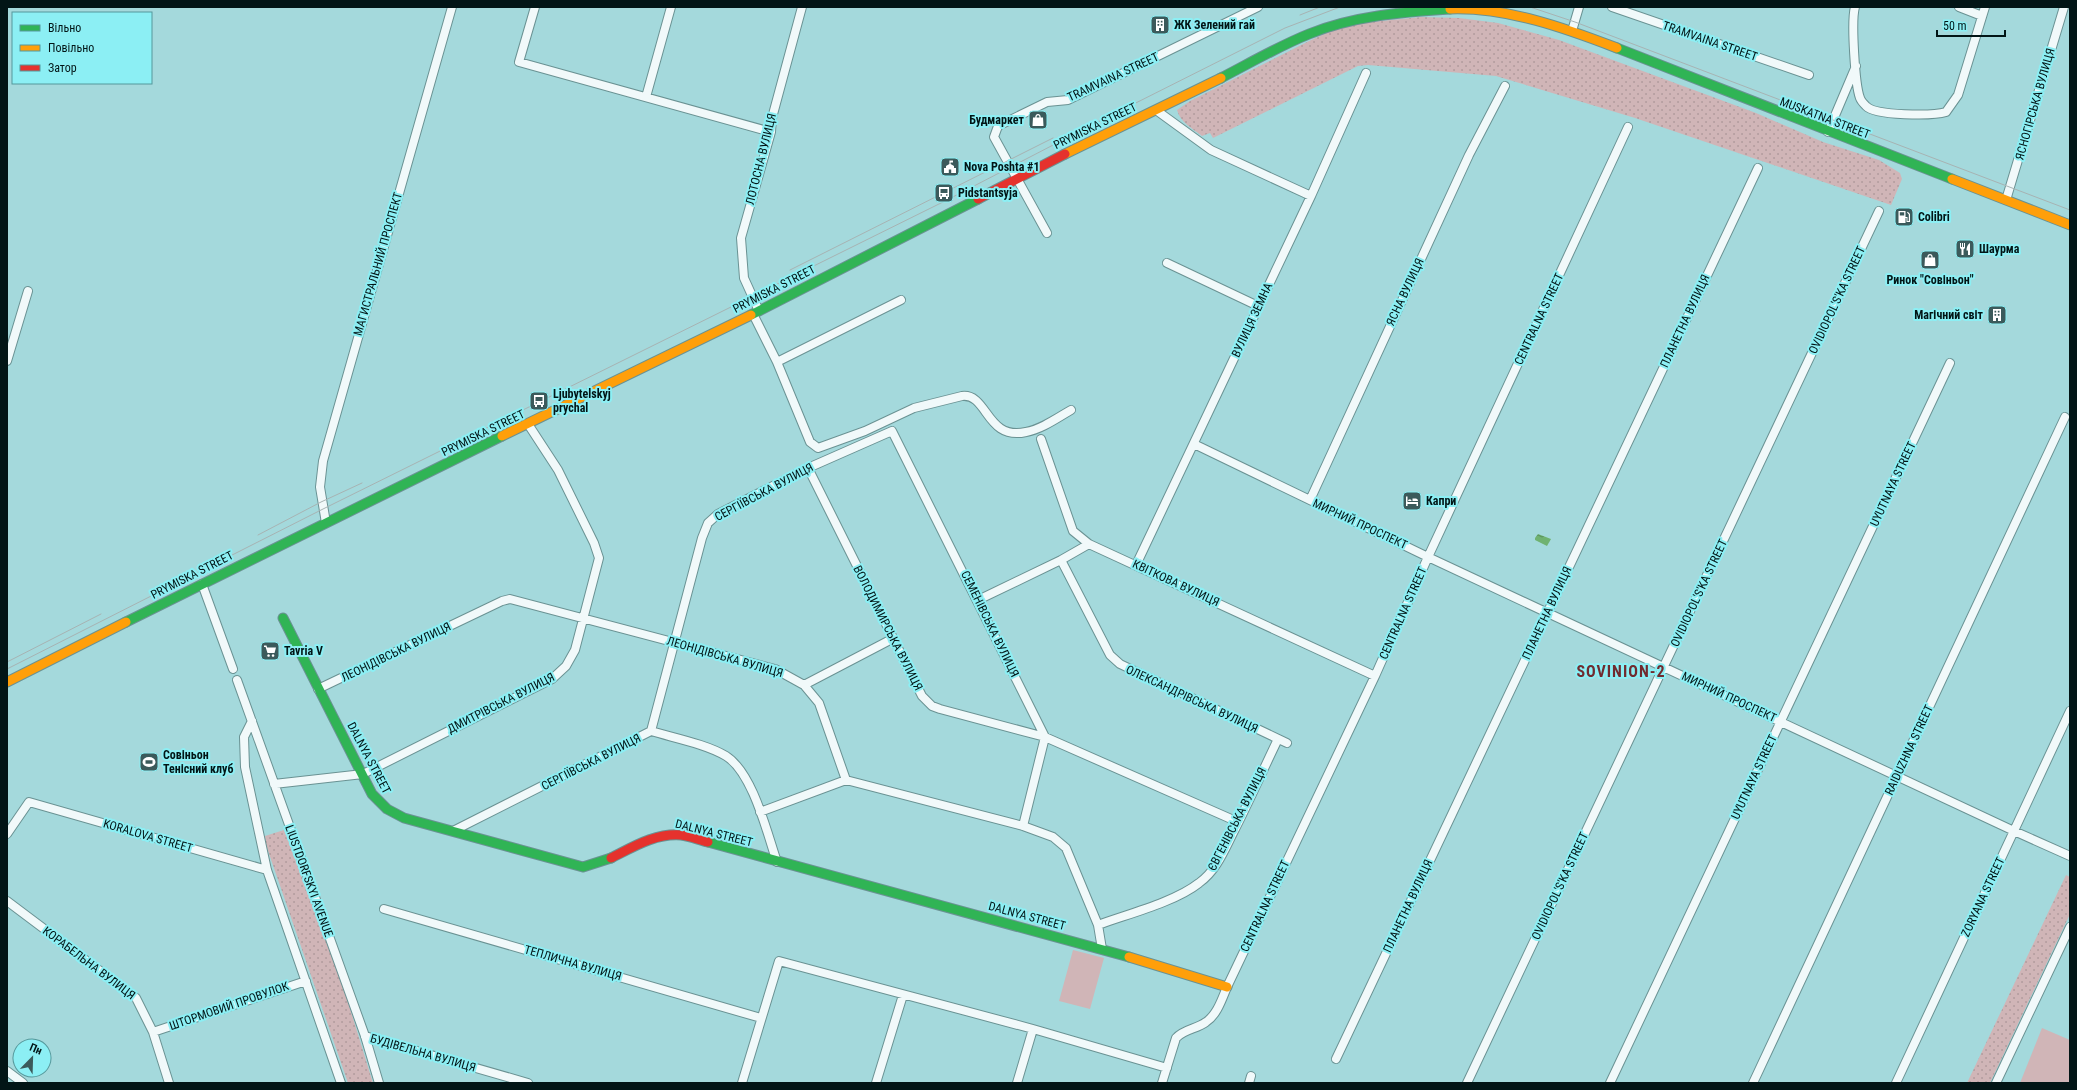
<svg xmlns="http://www.w3.org/2000/svg" width="2077" height="1090" viewBox="0 0 2077 1090" font-family="'Roboto Condensed',sans-serif">
<style>
.grass{fill:url(#grass-dots)}
.park{fill:#d0b5b7}
.water{fill:url(#water-ripples)}
.lines{fill:none;stroke-linecap:round;stroke-linejoin:round}
.street-casing{stroke:#6a9293;stroke-width:10}
.fast-casing{stroke:#6a9293;stroke-width:11}
.slow-casing{stroke:#6a9293;stroke-width:11}
.jam-casing{stroke:#6a9293;stroke-width:11}
.street{stroke:#f1f9fa;stroke-width:8}
.fast{stroke:#30b455;stroke-width:9}
.slow{stroke:#ff9f0a;stroke-width:9}
.jam{stroke:#e5322d;stroke-width:9}
.tram{stroke:#a7b3b3;stroke-width:1}
.labels{text-anchor:middle;stroke-width:4;stroke-linejoin:round;paint-order:stroke}
.poi-label{font-size:12px;font-weight:bold;fill:#021516;stroke:#8ceff4;text-anchor:start}
.street-label{font-size:12px;fill:#021516;stroke:#8ceff4}
.district-label{font-size:16px;font-weight:bold;letter-spacing:1px;fill:#712b2f;stroke:#8ceff4}
</style>
<defs>
<pattern id="grass-dots" width="8" height="8" patternUnits="userSpaceOnUse"><rect width="8" height="8" fill="#d0b5b7"/><path d="M2 2h.1M6 6h.1" fill="none" stroke="#b19b9d" stroke-width="1.8" stroke-linecap="round"/></pattern>
<pattern id="water-ripples" width="26" height="14" patternUnits="userSpaceOnUse"><rect width="26" height="14" fill="#6fb271"/><path d="M2 4q2-2 4 0t4 0M15 11q2-2 4 0t4 0" fill="none" stroke="#59905c"/></pattern>
</defs>
<rect width="100%" height="100%" fill="#a4d9dc"/>
<path class="grass" d="M1421 17 1459 18 1498 23 1559 40 1756 113 1823 142 1879 160 1900 173 1902 179 1891 205 1635 118 1496 76 1368 65 1358 66 1213 138 1210 133 1202 136C1193 129 1180 122 1177 110L1190 101 1309 41 1333 30 1361 23Z
M284 830 344 989 373 1083H348L266 845 265 836Z
M2066 875 2070 877V914L1990 1083H1967Z"/>
<path class="park" d="M147 752 156 754 152 772 143 770Z
M1073 950 1104 958 1090 1009 1059 1001Z
M2042 1028 2070 1040V1083H2020Z"/>
<path class="water" d="M1538 534 1551 539 1547 546 1535 540V538Z"/>
<g class="lines">
<defs>
<path id="street" d="M535 7 519 62 771 132
M1612 7 1809 75
M1855 7C1851 21 1855 85 1860 98 1861 101 1864 104 1866 106 1875 116 1933 116 1946 112L1958 95 1985 7
M1959 7 1982 16
M1572 31 1579 7
M646 97 671 7
M1156 110 1211 150 1311 196
M1828 132 1856 66
M2006 200 2064 7
M1047 233 994 137 998 126 1047 102 1068 100 1258 7
M1167 263 1258 306
M759 311 744 278 741 238 771 132 772 118 802 7
M753 314 777 362 810 442 818 448 865 431 914 408 962 396C988 393 986 441 1026 432 1042 429 1057 418 1071 410
M7 361 28 291
M777 362 901 300
M1041 439 1073 531 1089 544
M1194 444 1428 557 2014 831 2070 856
M808 468 922 696 932 706 940 709 1045 737 1238 822
M1310 500 1469 155 1505 86
M326 523 320 487 323 461 452 7
M1061 560 1110 655 1120 664 1287 743
M1136 565 1311 196 1366 73
M202 584 233 669
M978 600 1061 560 1089 544 1375 676
M237 680 365 1036 379 1083
M804 685 892 639
M318 689 502 601 510 599 775 669 804 685 819 703 846 780 1023 826 1053 837 1066 848 1098 925 1102 949
M252 721 244 737 245 767 267 870 341 1083
M651 731C674 738 706 744 726 756 753 773 767 833 777 862
M274 784 363 774 552 679 566 666 575 650 599 558 594 543 558 470 528 424
M760 812 846 780
M453 831 651 731 702 538 708 523 718 514 808 468 892 431 1045 737 1023 826
M7 834 29 802 267 870
M7 901 136 998 153 1032 169 1083
M384 909 761 1018
M1098 925C1128 914 1175 902 1199 883 1216 871 1224 851 1233 833 1249 802 1263 770 1278 739
M153 1032 306 981
M365 1036 528 1083
M1336 1059 1758 168
M7 1071 23 1083
M742 1083 779 961 1033 1029 1167 1068
M876 1083 903 995
M1017 1083 1033 1029
M1162 1083 1176 1038C1184 1029 1197 1029 1206 1022 1217 1015 1222 999 1227 987L1375 676 1428 557 1628 127
M1249 1083 1251 1076
M1467 1083 1879 211
M1610 1083 1950 363
M1753 1083 2065 417
M1896 1083 2070 711
M1996 1083 2070 927"/>
<path id="fast" d="M1617 48 1952 179
M1221 78C1250 63 1279 46 1309 34 1353 16 1402 12 1450 9
M751 315 978 199
M283 618 372 794 387 809 404 818 583 867 611 858
M126 622 502 436
M708 842 1129 957"/>
<path id="slow" d="M1450 9C1507 7 1565 28 1617 48
M1065 154 1221 78
M1952 179 2070 225
M502 436 751 315
M7 682 126 622
M1129 957 1227 987"/>
<path id="jam" d="M978 199 1065 154
M611 858C633 847 655 833 681 835 690 836 699 840 708 842"/>
</defs>
<use href="#street" class="street-casing"/>
<use href="#fast" class="fast-casing"/>
<use href="#slow" class="slow-casing"/>
<use href="#jam" class="jam-casing"/>
<use href="#street" class="street"/>
<use href="#fast" class="fast"/>
<use href="#slow" class="slow"/>
<use href="#jam" class="jam"/>
<path class="tram" d="M1530 7 1575 22 2070 210
M1300 15 1320 7
M790 270 1053 138
M258 535 321 502 362 483
M7 662 101 614
M7 669 323 509 947 200 1084 129 1285 28 1340 7"/>
</g>
<defs>
<symbol id="building-square" viewBox="-11 -11 22 22"><rect x="-9" y="-9" width="18" height="18" rx="4" fill="#3b5a5b" stroke="#8ceff4"/><path d="M-4-6H4V6H1V3H-1V6H-4ZM-2.5-4.3h1.7v1.8h-1.7ZM.8-4.3h1.7v1.8H.8ZM-2.5-1h1.7V.8h-1.7ZM.8-1h1.7V.8H.8Z" fill="#fff"/></symbol>
<symbol id="shop-square" viewBox="-11 -11 22 22"><rect x="-9" y="-9" width="18" height="18" rx="4" fill="#3b5a5b" stroke="#8ceff4"/><path d="M-5-2.5h2.3a2.7 3.5 0 0 1 5.4 0H5L5.5 6h-11ZM-1.5-2.5h3a1.5 2.3 0 0 0-3 0Z" fill="#fff"/></symbol>
<symbol id="civic-square" viewBox="-11 -11 22 22"><rect x="-9" y="-9" width="18" height="18" rx="4" fill="#3b5a5b" stroke="#8ceff4"/><path d="M-.6-6.5H3V-4.5H.6V-3L4-1V1h2V6H-6V1h2V-1L-.6-3ZM-1.2 2.5V6h2.4V2.5Z" fill="#fff"/></symbol>
<symbol id="bus-square" viewBox="-11 -11 22 22"><rect x="-9" y="-9" width="18" height="18" rx="4" fill="#3b5a5b" stroke="#8ceff4"/><path d="M-5-6H5V4H4V6H2V4H-2V6H-4V4H-5ZM-3.5-4V0h7V-4ZM-3.5 1.2v1.5H-2V1.2ZM2 1.2v1.5H3.5V1.2Z" fill="#fff"/></symbol>
<symbol id="fuel-square" viewBox="-11 -11 22 22"><rect x="-9" y="-9" width="18" height="18" rx="4" fill="#3b5a5b" stroke="#8ceff4"/><path d="M-5.5-6h7V0h2V4h1.3V-2.5L3-4.5l.8-.8L6-3V5H2.5V1h-1V6h-7ZM-4.2-4.7v3.2H.2V-4.7Z" fill="#fff"/></symbol>
<symbol id="restaurant-square" viewBox="-11 -11 22 22"><rect x="-9" y="-9" width="18" height="18" rx="4" fill="#3b5a5b" stroke="#8ceff4"/><path d="M-5-6h1v4h1v-4h1v4h1v-4h1v5L-1.5 .5V6h-2V.5L-5-1ZM5-6V6H3V1.5H1.5Q1.5-4 5-6Z" fill="#fff"/></symbol>
<symbol id="hotel-square" viewBox="-11 -11 22 22"><rect x="-9" y="-9" width="18" height="18" rx="4" fill="#3b5a5b" stroke="#8ceff4"/><path d="M-6-4.5h1.5V1H6V5H4.5V3h-9V5H-6ZM-4 0a1.8 1.8 0 1 1 3.6 0ZM.5 0V-2.5h3Q6-2.5 6 0Z" fill="#fff"/></symbol>
<symbol id="supermarket-square" viewBox="-11 -11 22 22"><rect x="-9" y="-9" width="18" height="18" rx="4" fill="#3b5a5b" stroke="#8ceff4"/><path d="M-6-5.5h2.5l.6 2H6L4.5 2H-2.5L-4.4-4H-6ZM-1.5 3.2a1.3 1.3 0 1 0 .1 0ZM3 3.2a1.3 1.3 0 1 0 .1 0Z" fill="#fff"/></symbol>
<symbol id="stadium-square" viewBox="-11 -11 22 22"><rect x="-9" y="-9" width="18" height="18" rx="4" fill="#3b5a5b" stroke="#8ceff4"/><path d="M0-5a6.5 5 0 1 0 0 10a6.5 5 0 1 0 0-10ZM-3.5-1.8h7v3.6h-7Z" fill="#fff"/></symbol>
</defs>
<g fill-rule="evenodd">
<use href="#building-square" x="1149" y="14" width="22" height="22"/>
<use href="#shop-square" x="1027" y="109" width="22" height="22"/>
<use href="#civic-square" x="939" y="156" width="22" height="22"/>
<use href="#bus-square" x="933" y="182" width="22" height="22"/>
<use href="#fuel-square" x="1893" y="206" width="22" height="22"/>
<use href="#restaurant-square" x="1954" y="238" width="22" height="22"/>
<use href="#shop-square" x="1919" y="249" width="22" height="22"/>
<use href="#building-square" x="1986" y="304" width="22" height="22"/>
<use href="#bus-square" x="528" y="390" width="22" height="22"/>
<use href="#hotel-square" x="1401" y="490" width="22" height="22"/>
<use href="#supermarket-square" x="259" y="640" width="22" height="22"/>
<use href="#stadium-square" x="138" y="751" width="22" height="22"/>
</g>
<g class="labels">
<g class="poi-label">
<text x="1174" y="29">ЖК Зелений гай</text>
<text x="1024" y="124" text-anchor="end">Будмаркет</text>
<text x="964" y="171">Nova Poshta #1</text>
<text x="958" y="197">Pidstantsyja</text>
<text x="1918" y="221">Colibri</text>
<text x="1979" y="253">Шаурма</text>
<text x="1930" y="284" text-anchor="middle">Ринок "Совіньон"</text>
<text x="1983" y="319" text-anchor="end">Магічний світ</text>
<text x="553" y="398">Ljubytelskyj<tspan x="553" dy="14">prychal</tspan></text>
<text x="1426" y="505">Капри</text>
<text x="284" y="655">Tavria V</text>
<text x="163" y="759">Совіньон<tspan x="163" dy="14">Тенісний клуб</tspan></text>
</g>
<g class="street-label">
<text transform="translate(1710 41) rotate(19)" y="4">TRAMVAINA STREET</text>
<text transform="translate(1113 77) rotate(-25)" y="4">TRAMVAINA STREET</text>
<text transform="translate(2035 104) rotate(-74)" y="4">ЯСНОГІРСЬКА ВУЛИЦЯ</text>
<text transform="translate(1825 118) rotate(21)" y="4">MUSKATNA STREET</text>
<text transform="translate(1095 126) rotate(-26)" y="4">PRYMISKA STREET</text>
<text transform="translate(761 159) rotate(-76)" y="4">ЛОТОСНА ВУЛИЦЯ</text>
<text transform="translate(378 264) rotate(-74)" y="4">МАГИСТРАЛЬНИЙ ПРОСПЕКТ</text>
<text transform="translate(774 289) rotate(-27)" y="4">PRYMISKA STREET</text>
<text transform="translate(1405 292) rotate(-65)" y="4">ЯСНА ВУЛИЦЯ</text>
<text transform="translate(1837 300) rotate(-65)" y="4">OVIDIOPOL'S'KA STREET</text>
<text transform="translate(1539 319) rotate(-65)" y="4">CENTRALNA STREET</text>
<text transform="translate(1252 320) rotate(-65)" y="4">ВУЛИЦЯ ЗЕМНА</text>
<text transform="translate(1685 321) rotate(-65)" y="4">ПЛАНЕТНА ВУЛИЦЯ</text>
<text transform="translate(483 433) rotate(-26)" y="4">PRYMISKA STREET</text>
<text transform="translate(1893 484) rotate(-65)" y="4">UYUTNAYA STREET</text>
<text transform="translate(764 492) rotate(-28)" y="4">СЕРГІЇВСЬКА ВУЛИЦЯ</text>
<text transform="translate(1360 524) rotate(25)" y="4">МИРНИЙ ПРОСПЕКТ</text>
<text transform="translate(192 575) rotate(-27)" y="4">PRYMISKA STREET</text>
<text transform="translate(1176 583) rotate(25)" y="4">КВІТКОВА ВУЛИЦЯ</text>
<text transform="translate(1699 593) rotate(-65)" y="4">OVIDIOPOL'S'KA STREET</text>
<text transform="translate(1403 613) rotate(-66)" y="4">CENTRALNA STREET</text>
<text transform="translate(1547 613) rotate(-65)" y="4">ПЛАНЕТНА ВУЛИЦЯ</text>
<text transform="translate(990 624) rotate(64)" y="4">СЕМЕНІВСЬКА ВУЛИЦЯ</text>
<text transform="translate(888 628) rotate(63)" y="4">ВОЛОДИМИРСЬКА ВУЛИЦЯ</text>
<text transform="translate(396 652) rotate(-26)" y="4">ЛЕОНІДІВСЬКА ВУЛИЦЯ</text>
<text transform="translate(725 657) rotate(16)" y="4">ЛЕОНІДІВСЬКА ВУЛИЦЯ</text>
<text transform="translate(1729 697) rotate(25)" y="4">МИРНИЙ ПРОСПЕКТ</text>
<text transform="translate(1192 699) rotate(25)" y="4">ОЛЕКСАНДРІВСЬКА ВУЛИЦЯ</text>
<text transform="translate(501 703) rotate(-27)" y="4">ДМИТРІВСЬКА ВУЛИЦЯ</text>
<text transform="translate(1909 750) rotate(-65)" y="4">RAIDUZHNA STREET</text>
<text transform="translate(369 758) rotate(62)" y="4">DALNYA STREET</text>
<text transform="translate(591 762) rotate(-27)" y="4">СЕРГІЇВСЬКА ВУЛИЦЯ</text>
<text transform="translate(1754 777) rotate(-65)" y="4">UYUTNAYA STREET</text>
<text transform="translate(1237 819) rotate(-63)" y="4">ЄВГЕНІВСЬКА ВУЛИЦЯ</text>
<text transform="translate(714 833) rotate(14)" y="4">DALNYA STREET</text>
<text transform="translate(148 836) rotate(16)" y="4">KORALOVA STREET</text>
<text transform="translate(309 881) rotate(70)" y="4">LIUSTDORFSKYI AVENUE</text>
<text transform="translate(1560 886) rotate(-65)" y="4">OVIDIOPOL'S'KA STREET</text>
<text transform="translate(1983 897) rotate(-65)" y="4">ZORYANA STREET</text>
<text transform="translate(1265 906) rotate(-65)" y="4">CENTRALNA STREET</text>
<text transform="translate(1408 906) rotate(-65)" y="4">ПЛАНЕТНА ВУЛИЦЯ</text>
<text transform="translate(1027 916) rotate(15)" y="4">DALNYA STREET</text>
<text transform="translate(89 963) rotate(37)" y="4">КОРАБЕЛЬНА ВУЛИЦЯ</text>
<text transform="translate(573 963) rotate(16)" y="4">ТЕПЛИЧНА ВУЛИЦЯ</text>
<text transform="translate(229 1006) rotate(-19)" y="4">ШТОРМОВИЙ ПРОВУЛОК</text>
<text transform="translate(423 1053) rotate(16)" y="4">БУДІВЕЛЬНА ВУЛИЦЯ</text>
</g>
<g class="district-label">
<text x="1621" y="677">SOVINION-2</text>
</g>
</g>
<rect width="2077" height="1090" fill="none" stroke="#021516" stroke-width="16"/>
<rect x="12" y="12" width="140" height="72" fill="#8ceff4" stroke="#55989b"/>
<rect x="20" y="25" width="20" height="6" fill="#30b455" stroke="#55989b"/>
<text x="48" y="32" font-size="12" fill="#021516">Вільно</text>
<rect x="20" y="45" width="20" height="6" fill="#ff9f0a" stroke="#55989b"/>
<text x="48" y="52" font-size="12" fill="#021516">Повільно</text>
<rect x="20" y="65" width="20" height="6" fill="#e5322d" stroke="#55989b"/>
<text x="48" y="72" font-size="12" fill="#021516">Затор</text>
<g transform="translate(32 1058) rotate(23)"><circle r="19" fill="#8ceff4" stroke="#55989b"/>
<path d="M0-3L7 15L0 10L-7 15Z" fill="#3b5a5b"/>
<text y="-6" font-size="11" font-weight="bold" text-anchor="middle" fill="#021516">Пн</text>
</g>
<path d="M1937 30v6h68v-6" fill="none" stroke="#021516" stroke-width="2"/>
<text x="1943" y="30" font-size="12" fill="#021516" stroke="#8ceff4" stroke-width="3" paint-order="stroke">50 m</text>
</svg>
